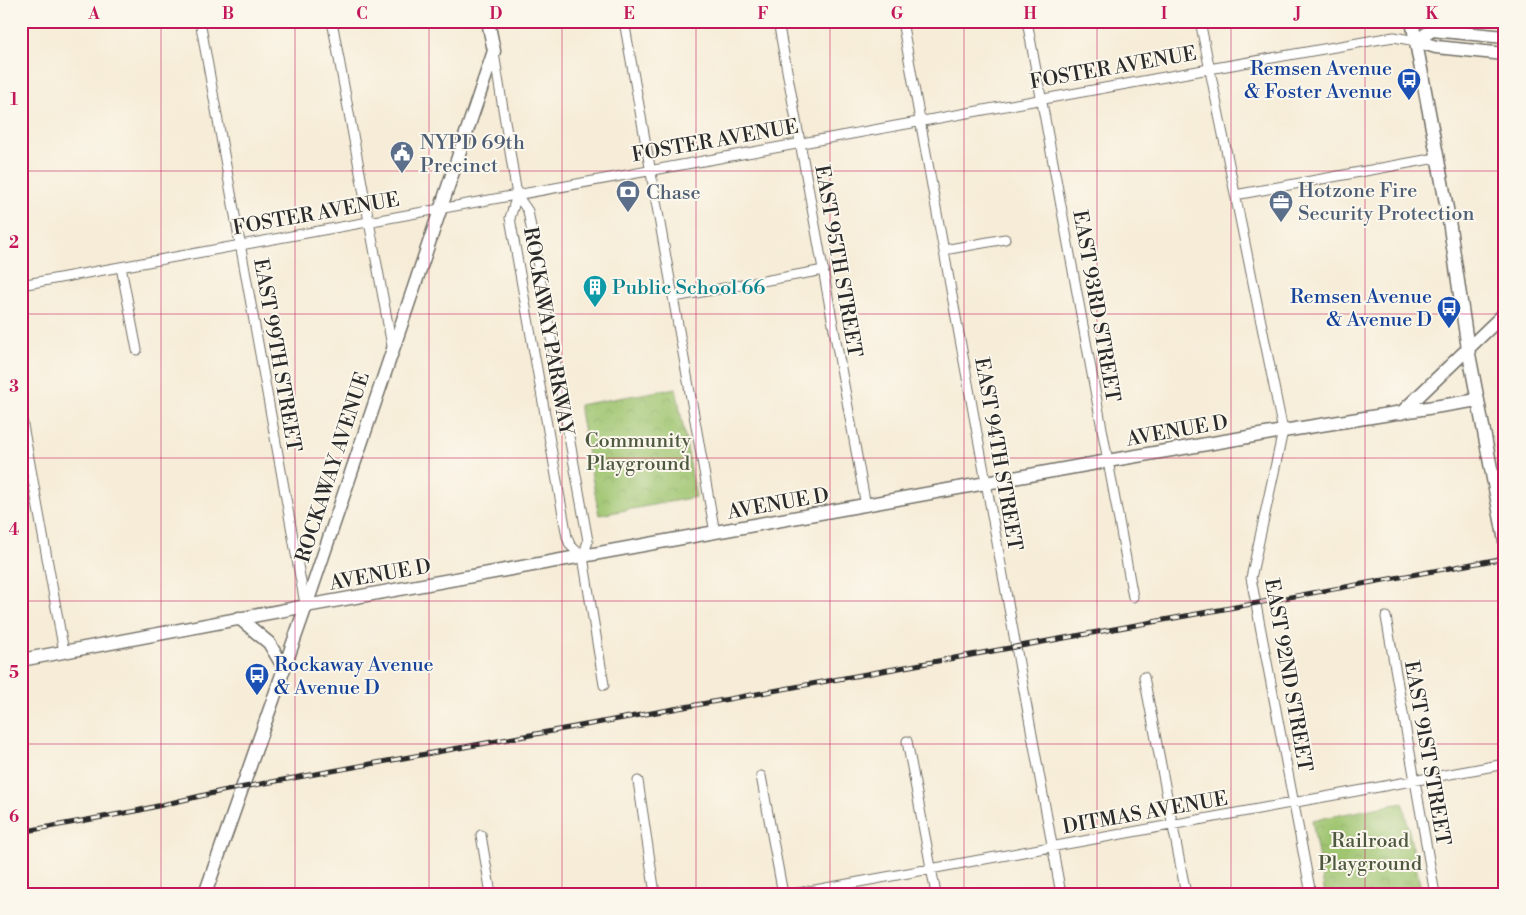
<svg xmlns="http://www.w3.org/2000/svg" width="1526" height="915" viewBox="0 0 1526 915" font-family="'Libre Bodoni',serif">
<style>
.park{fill:url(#park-crowns);stroke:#65784e}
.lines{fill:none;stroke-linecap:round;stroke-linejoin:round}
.street-casing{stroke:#726f67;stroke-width:11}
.secondary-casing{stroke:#726f67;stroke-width:15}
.street{stroke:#fff;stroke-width:9}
.secondary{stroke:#fff;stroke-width:12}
.rail-casing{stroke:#2b2b2b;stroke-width:5}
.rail{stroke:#fbf7ec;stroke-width:3;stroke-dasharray:9;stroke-linecap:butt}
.grid{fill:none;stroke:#c2185b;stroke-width:1;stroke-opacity:0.55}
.labels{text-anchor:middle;stroke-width:4;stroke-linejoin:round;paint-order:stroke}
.street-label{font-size:20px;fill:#2b2b2b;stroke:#fbf7ec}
.transit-label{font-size:20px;fill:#164399;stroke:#fbf7ec;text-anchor:end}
.service-label{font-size:20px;fill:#4e5e75;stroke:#fbf7ec;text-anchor:start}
.culture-label{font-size:20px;fill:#0d838f;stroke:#fbf7ec;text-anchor:start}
.park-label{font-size:20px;fill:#4e5940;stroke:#fbf7ec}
.neatline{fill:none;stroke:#c2185b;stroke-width:2}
.grid-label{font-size:16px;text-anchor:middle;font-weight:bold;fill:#c2185b}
</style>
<defs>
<pattern id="park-crowns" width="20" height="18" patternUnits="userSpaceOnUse" patternTransform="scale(1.25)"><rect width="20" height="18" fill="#9fc570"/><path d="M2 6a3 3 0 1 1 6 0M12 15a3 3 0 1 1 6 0" fill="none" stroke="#89a961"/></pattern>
</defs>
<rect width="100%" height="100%" fill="#fbf7ec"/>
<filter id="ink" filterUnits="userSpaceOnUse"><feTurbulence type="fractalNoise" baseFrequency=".02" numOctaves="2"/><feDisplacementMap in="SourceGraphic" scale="10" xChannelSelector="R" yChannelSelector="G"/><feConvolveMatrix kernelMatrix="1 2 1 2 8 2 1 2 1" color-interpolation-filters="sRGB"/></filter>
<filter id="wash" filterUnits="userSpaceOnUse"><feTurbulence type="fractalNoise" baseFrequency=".0096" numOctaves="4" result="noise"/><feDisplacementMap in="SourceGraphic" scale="20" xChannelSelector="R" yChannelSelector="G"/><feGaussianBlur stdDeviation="1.12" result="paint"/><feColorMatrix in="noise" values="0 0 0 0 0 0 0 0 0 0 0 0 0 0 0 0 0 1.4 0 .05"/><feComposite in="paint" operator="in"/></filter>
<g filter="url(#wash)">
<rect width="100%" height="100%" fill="#f6ecd7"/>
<path class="park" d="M676 388 696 497 599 515 579 405Z
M1403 803 1422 894H1325L1312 820Z"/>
</g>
<g filter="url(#ink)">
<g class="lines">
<defs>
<path id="street" d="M200 21 305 604
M332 21 392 346
M624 21 715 533
M778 21 866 506
M902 21 1061 894
M1027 21 1133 597
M1200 21 1283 431 1251 578 1311 894
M494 53 517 195 528 211 588 541 583 557 604 685
M517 195 510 218 567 537 570 545 583 557
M1235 195 1436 158
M944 250 1005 239
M121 267 137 350
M21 285 1209 69 1375 40 1394 37 1416 41
M674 297 824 270
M21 414 64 652
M1386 617 1435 894
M1144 677 1186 894
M907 741 936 894
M761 776 783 894
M638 781 655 894
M481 835 491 894
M793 894 1505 764"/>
<path id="secondary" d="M1412 21 1448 214 1468 349 1505 541
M1416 41 1432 30 1505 37
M1416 41 1436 47 1505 54
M1401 413 1505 313
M239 618 269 643 284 668
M21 660 306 606 1119 459 1283 431 1478 400
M205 894 306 606 494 51 488 21"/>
</defs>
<use href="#street" class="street-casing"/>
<use href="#secondary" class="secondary-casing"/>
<use href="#street" class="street"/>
<use href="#secondary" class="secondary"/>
<defs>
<path id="rail" d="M21 832 136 811 222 791 1505 558"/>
</defs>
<use href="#rail" class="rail-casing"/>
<use href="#rail" class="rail"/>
</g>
</g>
<path class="grid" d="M161 21V894M295 21V894M429 21V894M562 21V894M696 21V894M830 21V894M964 21V894M1097 21V894M1231 21V894M1365 21V894M21 171H1505M21 314H1505M21 458H1505M21 601H1505M21 744H1505"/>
<defs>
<symbol id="bus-pin" viewBox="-11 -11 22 30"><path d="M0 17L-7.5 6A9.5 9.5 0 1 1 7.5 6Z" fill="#1a4fb4" stroke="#fbf7ec"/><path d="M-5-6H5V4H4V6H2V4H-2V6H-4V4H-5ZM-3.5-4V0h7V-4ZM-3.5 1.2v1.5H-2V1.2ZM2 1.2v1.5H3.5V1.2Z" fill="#fff"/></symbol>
<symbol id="civic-pin" viewBox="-11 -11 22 30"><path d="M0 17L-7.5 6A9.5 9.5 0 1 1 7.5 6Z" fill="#5c6f8a" stroke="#fbf7ec"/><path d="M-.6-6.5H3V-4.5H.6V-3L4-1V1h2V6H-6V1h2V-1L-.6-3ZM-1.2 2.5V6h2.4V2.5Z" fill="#fff"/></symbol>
<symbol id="bank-pin" viewBox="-11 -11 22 30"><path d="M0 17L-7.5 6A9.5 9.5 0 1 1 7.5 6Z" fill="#5c6f8a" stroke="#fbf7ec"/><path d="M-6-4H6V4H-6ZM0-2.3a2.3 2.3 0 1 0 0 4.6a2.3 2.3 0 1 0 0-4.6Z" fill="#fff"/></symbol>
<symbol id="office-pin" viewBox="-11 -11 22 30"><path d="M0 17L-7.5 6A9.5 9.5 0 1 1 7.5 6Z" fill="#5c6f8a" stroke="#fbf7ec"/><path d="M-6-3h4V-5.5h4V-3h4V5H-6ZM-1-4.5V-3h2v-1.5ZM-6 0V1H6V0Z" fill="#fff"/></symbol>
<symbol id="building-pin" viewBox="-11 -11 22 30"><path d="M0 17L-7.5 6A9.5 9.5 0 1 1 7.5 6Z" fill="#0f9aa8" stroke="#fbf7ec"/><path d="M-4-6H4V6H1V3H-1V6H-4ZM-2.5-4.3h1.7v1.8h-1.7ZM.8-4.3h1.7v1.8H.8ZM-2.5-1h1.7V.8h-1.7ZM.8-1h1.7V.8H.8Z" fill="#fff"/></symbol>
</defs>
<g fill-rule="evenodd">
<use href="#bus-pin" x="1395" y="66" width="28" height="38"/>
<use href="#civic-pin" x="388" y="139" width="28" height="38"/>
<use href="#bank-pin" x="614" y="178" width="28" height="38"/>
<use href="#office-pin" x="1267" y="188" width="28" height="38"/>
<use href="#building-pin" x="581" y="273" width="28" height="38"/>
<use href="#bus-pin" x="1435" y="294" width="28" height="38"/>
<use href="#bus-pin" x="243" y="661" width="28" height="38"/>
</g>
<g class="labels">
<g class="street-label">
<text transform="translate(1113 67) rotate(-10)" y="7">FOSTER AVENUE</text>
<text transform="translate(715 140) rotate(-10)" y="7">FOSTER AVENUE</text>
<text transform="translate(316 213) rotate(-10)" y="7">FOSTER AVENUE</text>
<text transform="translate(839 261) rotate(80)" y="7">EAST 95TH STREET</text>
<text transform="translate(1097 306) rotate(80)" y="7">EAST 93RD STREET</text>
<text transform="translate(549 331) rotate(80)" y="7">ROCKAWAY PARKWAY</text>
<text transform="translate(278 355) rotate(80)" y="7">EAST 99TH STREET</text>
<text transform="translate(1177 430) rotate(-10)" y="7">AVENUE D</text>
<text transform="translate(999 454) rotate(80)" y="7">EAST 94TH STREET</text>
<text transform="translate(332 467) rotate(-72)" y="7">ROCKAWAY AVENUE</text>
<text transform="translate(778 503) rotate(-10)" y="7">AVENUE D</text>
<text transform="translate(380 574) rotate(-10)" y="7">AVENUE D</text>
<text transform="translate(1289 675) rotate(80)" y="7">EAST 92ND STREET</text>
<text transform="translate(1428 753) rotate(80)" y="7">EAST 91ST STREET</text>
<text transform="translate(1145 812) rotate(-10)" y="7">DITMAS AVENUE</text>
</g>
<g class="transit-label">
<text x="1392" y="75">Remsen Avenue<tspan x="1392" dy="23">&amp; Foster Avenue</tspan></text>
<text x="1432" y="303">Remsen Avenue<tspan x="1432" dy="23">&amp; Avenue D</tspan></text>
<text x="274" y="671" text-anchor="start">Rockaway Avenue<tspan x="274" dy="23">&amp; Avenue D</tspan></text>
</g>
<g class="service-label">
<text x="420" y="149">NYPD 69th<tspan x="420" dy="23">Precinct</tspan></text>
<text x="1298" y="197">Hotzone Fire<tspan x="1298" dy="23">Security Protection</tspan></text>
<text x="646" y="199">Chase</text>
</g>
<g class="culture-label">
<text x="612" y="294">Public School 66</text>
</g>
<g class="park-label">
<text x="638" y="447">Community<tspan x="638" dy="23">Playground</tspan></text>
<text x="1370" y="847">Railroad<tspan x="1370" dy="23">Playground</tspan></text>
</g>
</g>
<rect width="1526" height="915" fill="none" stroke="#fbf7ec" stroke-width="55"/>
<rect x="28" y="28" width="1470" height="860" class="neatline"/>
<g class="grid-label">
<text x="94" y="19">A</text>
<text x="228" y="19">B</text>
<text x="362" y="19">C</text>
<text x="496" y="19">D</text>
<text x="629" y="19">E</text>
<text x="763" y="19">F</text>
<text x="897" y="19">G</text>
<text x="1030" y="19">H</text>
<text x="1164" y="19">I</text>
<text x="1298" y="19">J</text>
<text x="1432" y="19">K</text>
<text x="14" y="105">1</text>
<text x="14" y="248">2</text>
<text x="14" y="392">3</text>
<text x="14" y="535">4</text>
<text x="14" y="678">5</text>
<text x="14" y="822">6</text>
</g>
</svg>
